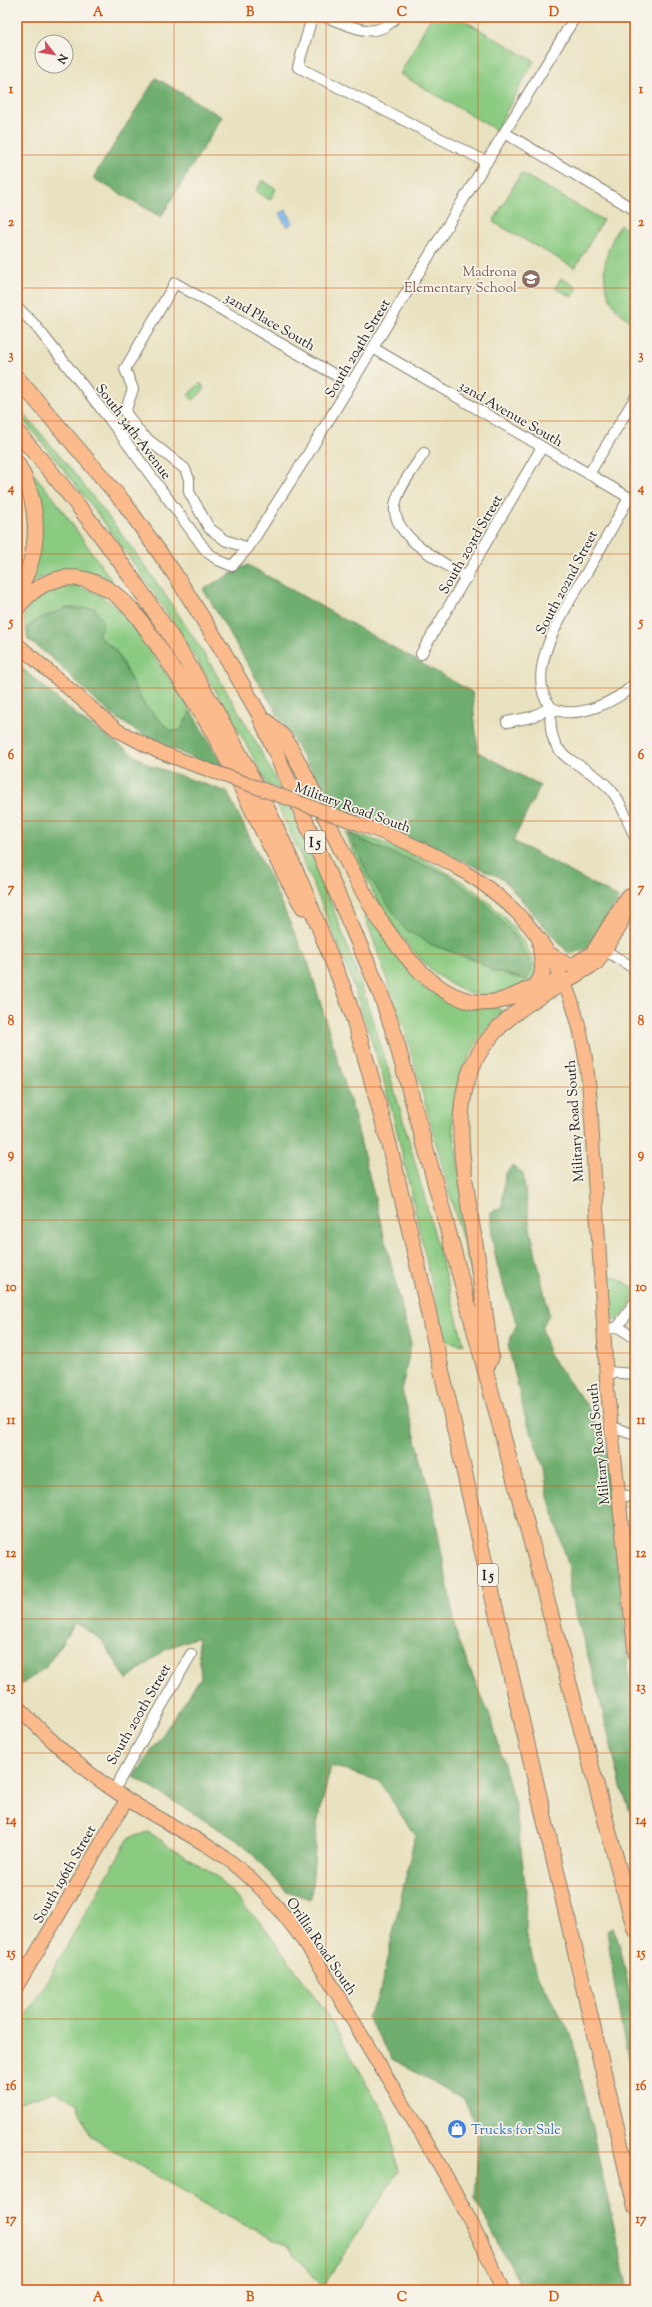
<svg xmlns="http://www.w3.org/2000/svg" width="652" height="2307" viewBox="0 0 652 2307" font-family="'Sorts Mill Goudy',serif">
<style>
.green{fill:#8aca81;stroke:#53734e;fill-rule:evenodd}
.forest{fill:#6fae6f;stroke:#466546}
.water{fill:#78b6eb;stroke:#4a6984}
.lines{fill:none;stroke-linecap:round;stroke-linejoin:round}
.minor-casing{stroke:#827f6e;stroke-width:12}
.major-casing{stroke:#827f6e;stroke-width:15}
.highway-casing{stroke:#827f6e;stroke-width:17}
.minor{stroke:#fff;stroke-width:10}
.major{stroke:#fbbb8d;stroke-width:13}
.highway{stroke:#fbbb8d;stroke-width:15}
.major-bridge-casing{stroke:#827f6e;stroke-width:15;stroke-linecap:butt}
.major-bridge{stroke:#fbbb8d;stroke-width:13}
.grid{fill:none;stroke:#d4530e;stroke-width:1;stroke-opacity:0.55}
.labels{text-anchor:middle;stroke-width:3.5;stroke-linejoin:round;paint-order:stroke}
.shield{fill:#f7f3e8;stroke:#5e5c59;stroke-width:1}
.shield-label{font-size:13px;font-weight:bold;fill:#1c1c1c}
.education-label{font-size:14px;fill:#785e54;stroke:#f7f3e8;text-anchor:end}
.street-label{font-size:14px;fill:#1c1c1c;stroke:#f7f3e8}
.shop-label{font-size:14px;fill:#366cbe;stroke:#f7f3e8;text-anchor:start}
.neatline{fill:none;stroke:#d4530e;stroke-width:1.5}
.grid-label{font-size:13px;text-anchor:middle;font-weight:bold;fill:#d4530e}
</style>
<rect width="100%" height="100%" fill="#f7f3e8"/>
<filter id="ink" filterUnits="userSpaceOnUse"><feTurbulence type="fractalNoise" baseFrequency=".025" numOctaves="2"/><feDisplacementMap in="SourceGraphic" scale="8" xChannelSelector="R" yChannelSelector="G"/><feConvolveMatrix kernelMatrix="1 2 1 2 8 2 1 2 1" color-interpolation-filters="sRGB"/></filter>
<filter id="wash" filterUnits="userSpaceOnUse"><feTurbulence type="fractalNoise" baseFrequency=".012" numOctaves="4" result="noise"/><feDisplacementMap in="SourceGraphic" scale="16" xChannelSelector="R" yChannelSelector="G"/><feGaussianBlur stdDeviation="0.9" result="paint"/><feColorMatrix in="noise" values="0 0 0 0 0 0 0 0 0 0 0 0 0 0 0 0 0 1.4 0 .05"/><feComposite in="paint" operator="in"/></filter>
<g filter="url(#wash)">
<rect width="100%" height="100%" fill="#e9e2c1"/>
<path class="green" d="M431 17H458L534 61 496 130 400 74Z
M521 173 603 220 575 268 493 222Z
M262 180 276 189 270 200 256 192Z
M620 225 635 234V324C595 300 599 260 620 225Z
M561 278 578 288 572 297 555 288Z
M200 383 205 389 193 400 188 395Z
M17 406C121 523 210 650 281 790L268 785C197 650 116 529 17 413Z
M27 466 53 497 122 595C83 574 66 561 24 587L29 577Z
M75 585 98 594 119 609 139 634 191 711 180 731H170L143 703 116 651 98 635 38 619 26 629 23 616C36 590 47 590 75 585Z
M277 804 290 808C371 979 415 1163 464 1345L446 1341C422 1252 407 1162 382 1074 355 981 318 891 277 804Z
M346 832C418 849 510 896 537 969L532 980C514 988 495 998 474 994 417 981 363 883 346 832ZM350 834 379 848 448 875 527 980 493 971 478 961 432 945Z
M350 873C376 915 409 986 456 1004 468 1009 486 1009 498 1008L502 1011 480 1037 461 1072 452 1118 475 1285 406 1034Z
M609 1274 635 1288C635 1298 625 1317 615 1321L610 1316Z
M148 1832 215 1875 264 1927 324 2009 388 2120 398 2171 323 2287 288 2247 211 2208 91 2137 77 2104 56 2091 17 2104V2032L129 1838Z"/>
<path class="forest" d="M156 78 222 117 161 217 93 178Z
M248 565 472 692 478 752 540 786 513 841 619 898 589 948 569 954 502 878 331 804 203 589Z
M67 608H95L103 624 98 635 116 651 143 703 170 731H180L191 711 224 768C187 757 150 741 118 719 86 696 62 662 28 640L26 629 38 619Z
M17 664 81 719 149 765 227 792 266 870 309 965 353 1111 411 1344 402 1390 430 1490 458 1641 492 1721 516 1809 526 1891 525 1932 538 1977 571 2034 628 2290H523L475 2199 479 2130 464 2100 392 2059 367 2017 378 1999 415 1836 379 1781 331 1766 317 1824 311 1899 286 1891 243 1844 134 1777 201 1677 197 1637 166 1649 127 1680 101 1639 75 1623 46 1667 21 1685 17 1674V1598L25 1564 17 1549Z
M349 834 379 848 448 875 486 904 514 935 532 966 527 980 493 971 478 961 432 945 405 929 370 879Z
M512 1166 523 1173 530 1228 549 1314 542 1328 549 1355 591 1411 608 1456 635 1736V1826L621 1787 598 1692 570 1593 569 1568 548 1496 544 1468 525 1416 508 1345 517 1323C503 1288 490 1250 491 1212L502 1208 505 1175Z
M613 1927 620 1946 635 2018V2090C622 2037 614 1984 607 1930Z"/>
<path class="water" d="M286 210 293 223 287 227 279 214Z"/>
</g>
<g filter="url(#ink)">
<g class="lines">
<defs>
<path id="minor" d="M312 17 298 67 487 162
M326 17C352 26 375 42 396 17
M505 133 635 210
M17 307 35 325 110 420 207 552 218 560 232 566 248 548 308 454 575 17
M373 348 635 501
M424 453C414 468 401 484 396 501 386 535 445 563 467 578
M589 474 635 398
M248 548 225 540 209 528 189 492V479L185 469 141 434 125 412 133 389 125 369 175 283 351 384
M421 654 542 447
M635 683C619 701 574 722 551 707 545 766 581 756 611 790 623 804 627 821 635 837
M507 722 532 717 551 707C520 672 570 601 588 570 602 546 615 522 629 498
M606 951 635 969
M618 1327 635 1338
M605 1330 618 1327 635 1302
M606 1372 635 1374
M612 1427 635 1435
M619 1495 635 1497
M623 1543 635 1550
M114 1790 191 1654"/>
<path id="major" d="M17 644 117 730 157 751 192 764
M359 824C431 849 507 885 548 952 593 1023 590 1106 595 1186 599 1248 603 1309 606 1371 608 1401 612 1431 615 1461 622 1525 628 1590 635 1654
M551 954 570 966 592 953 626 897 634 894
M564 983 597 963 620 927 627 905
M17 1706C51 1741 85 1773 127 1799 167 1825 212 1843 248 1876 302 1926 338 1996 375 2058 421 2133 469 2208 502 2290
M17 1986 127 1799"/>
<path id="highway" d="M17 378 125 504 174 573 220 646 259 714 380 992 394 1033 442 1208 635 1930
M17 432C145 578 248 746 319 927 328 951 338 974 347 998 378 1092 400 1188 422 1284 442 1374 463 1465 483 1555 532 1772 584 1989 635 2206
M17 463C41 505 42 551 17 593
M17 608C43 575 77 568 112 592 135 608 149 633 164 655 182 683 202 711 217 740 247 795 271 853 303 907
M266 721C273 727 282 734 287 742 329 810 387 989 475 1002 504 1006 518 991 543 984 550 982 558 983 564 983
M533 988C549 974 540 959 540 940
M485 1370 491 1358C485 1314 480 1270 472 1226 454 1116 444 1046 556 987"/>
</defs>
<use href="#minor" class="minor-casing"/>
<use href="#major" class="major-casing"/>
<use href="#highway" class="highway-casing"/>
<use href="#minor" class="minor"/>
<use href="#major" class="major"/>
<use href="#highway" class="highway"/>
<defs>
<path id="major-bridge" d="M192 764 359 824"/>
</defs>
<use href="#major-bridge" class="major-bridge-casing"/>
<use href="#major-bridge" class="major-bridge"/>
</g>
</g>
<path class="grid" d="M174 17V2290M326 17V2290M478 17V2290M17 155H635M17 288H635M17 421H635M17 554H635M17 688H635M17 821H635M17 954H635M17 1087H635M17 1220H635M17 1353H635M17 1486H635M17 1619H635M17 1753H635M17 1886H635M17 2019H635M17 2152H635"/>
<defs>
<symbol id="school-disc" viewBox="-11 -11 22 22"><circle r="9.5" fill="#8d6e63" stroke="#f7f3e8"/><path d="M0-5L7-2L0 1L-7-2ZM-4 1L0 2.5L4 1V4Q0 6-4 4Z" fill="#fff"/></symbol>
<symbol id="shop-disc" viewBox="-11 -11 22 22"><circle r="9.5" fill="#3f7fe0" stroke="#f7f3e8"/><path d="M-5-2.5h2.3a2.7 3.5 0 0 1 5.4 0H5L5.5 6h-11ZM-1.5-2.5h3a1.5 2.3 0 0 0-3 0Z" fill="#fff"/></symbol>
</defs>
<g fill-rule="evenodd">
<use href="#school-disc" x="520" y="268" width="22" height="22"/>
<use href="#shop-disc" x="446" y="2118" width="22" height="22"/>
</g>
<g class="labels">
<g class="shield">
<rect x="305" y="831" width="20" height="22" rx="3"/>
<rect x="478" y="1564" width="20" height="22" rx="3"/>
</g>
<g class="shield-label">
<text x="315" y="847">I 5</text>
<text x="488" y="1580">I 5</text>
</g>
<g class="education-label">
<text x="517" y="276">Madrona<tspan x="517" dy="16">Elementary School</tspan></text>
</g>
<g class="street-label">
<text transform="translate(270 321) rotate(30)" y="5">32nd Place South</text>
<text transform="translate(357 348) rotate(-59)" y="5">South 204th Street</text>
<text transform="translate(511 413) rotate(30)" y="5">32nd Avenue South</text>
<text transform="translate(134 431) rotate(53)" y="5">South 34th Avenue</text>
<text transform="translate(470 544) rotate(-60)" y="5">South 203rd Street</text>
<text transform="translate(566 582) rotate(-62)" y="5">South 202nd Street</text>
<text transform="translate(353 807) rotate(20)" y="5">Military Road South</text>
<text transform="translate(574 1121) rotate(-94)" y="5">Military Road South</text>
<text transform="translate(598 1444) rotate(-96)" y="5">Military Road South</text>
<text transform="translate(138 1714) rotate(-60)" y="5">South 200th Street</text>
<text transform="translate(64 1874) rotate(-60)" y="5">South 196th Street</text>
<text transform="translate(322 1946) rotate(56)" y="5">Orillia Road South</text>
</g>
<g class="shop-label">
<text x="471" y="2134">Trucks for Sale</text>
</g>
</g>
<rect width="652" height="2307" fill="none" stroke="#f7f3e8" stroke-width="44"/>
<g transform="translate(54 54) rotate(121)"><circle r="19" fill="#f7f3e8" stroke="#9f9d96"/>
<path d="M0-3L7 15L0 10L-7 15Z" fill="#d1495b"/>
<text y="-6" font-size="11" font-weight="bold" text-anchor="middle" fill="#1c1c1c">N</text>
</g>
<rect x="22" y="22" width="608" height="2263" class="neatline"/>
<g class="grid-label">
<text x="98" y="16">A</text>
<text x="250" y="16">B</text>
<text x="402" y="16">C</text>
<text x="554" y="16">D</text>
<text x="11" y="93">1</text>
<text x="641" y="93">1</text>
<text x="11" y="226">2</text>
<text x="641" y="226">2</text>
<text x="11" y="359">3</text>
<text x="641" y="359">3</text>
<text x="11" y="492">4</text>
<text x="641" y="492">4</text>
<text x="11" y="626">5</text>
<text x="641" y="626">5</text>
<text x="11" y="759">6</text>
<text x="641" y="759">6</text>
<text x="11" y="892">7</text>
<text x="641" y="892">7</text>
<text x="11" y="1025">8</text>
<text x="641" y="1025">8</text>
<text x="11" y="1158">9</text>
<text x="641" y="1158">9</text>
<text x="11" y="1291">10</text>
<text x="641" y="1291">10</text>
<text x="11" y="1424">11</text>
<text x="641" y="1424">11</text>
<text x="11" y="1557">12</text>
<text x="641" y="1557">12</text>
<text x="11" y="1691">13</text>
<text x="641" y="1691">13</text>
<text x="11" y="1824">14</text>
<text x="641" y="1824">14</text>
<text x="11" y="1957">15</text>
<text x="641" y="1957">15</text>
<text x="11" y="2090">16</text>
<text x="641" y="2090">16</text>
<text x="11" y="2223">17</text>
<text x="641" y="2223">17</text>
<text x="98" y="2301">A</text>
<text x="250" y="2301">B</text>
<text x="402" y="2301">C</text>
<text x="554" y="2301">D</text>
</g>
</svg>
